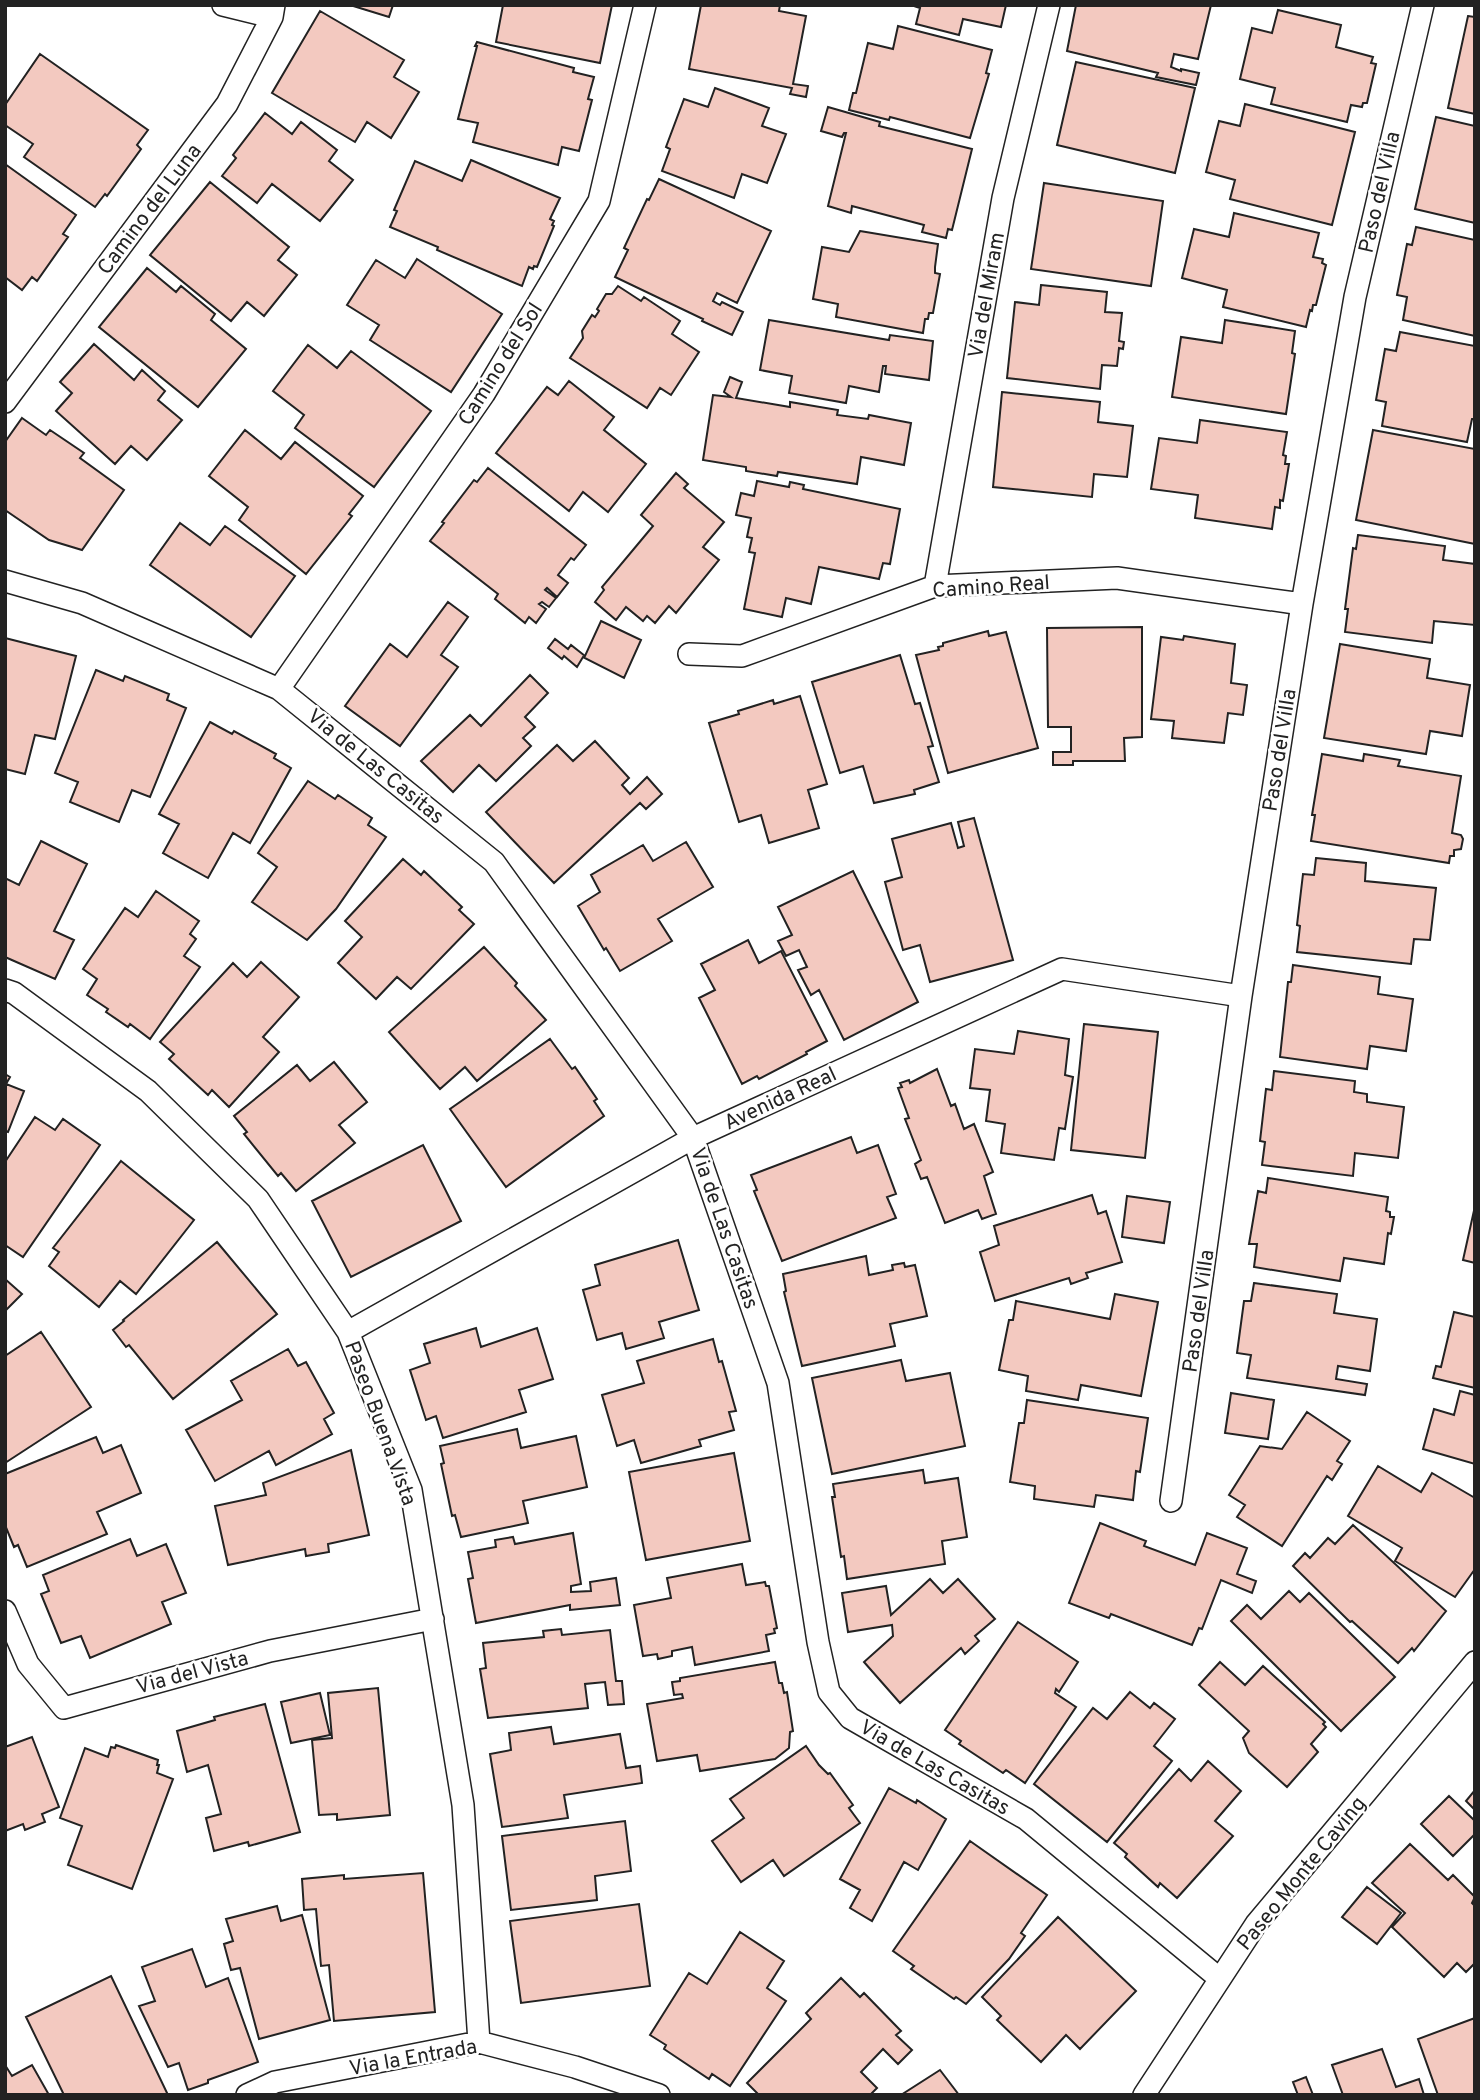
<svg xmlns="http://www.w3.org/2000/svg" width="1480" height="2100" viewBox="0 0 1480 2100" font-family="Overpass,sans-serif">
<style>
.building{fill:#f3c9c0;stroke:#222;stroke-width:2}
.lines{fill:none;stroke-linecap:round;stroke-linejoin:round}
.lane-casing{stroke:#222;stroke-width:24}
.lane{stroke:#fff;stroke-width:21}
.labels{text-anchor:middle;stroke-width:5;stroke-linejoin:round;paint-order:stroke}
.street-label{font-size:21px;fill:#222;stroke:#fff}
</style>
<rect width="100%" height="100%" fill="#fff"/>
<path class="building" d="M350 5H393L389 17Z
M503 5H612L600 63 496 42Z
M701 5H780L779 11 806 16 793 84 808 86 806 97 790 94 792 88 689 69Z
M911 5H1006L1001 27 963 19 959 35 916 24 920 8Z
M1076 5H1211L1198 59 1174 54 1171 67 1181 71V69L1199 73 1196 85 1156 77 1158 73 1067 51Z
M1278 10 1341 25 1336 47 1373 57 1371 63 1376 64 1367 103H1363L1362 107 1351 105 1347 122 1271 104 1275 88 1240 79 1252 28 1272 33Z
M320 11 404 60 394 77 419 92 391 138 367 122 355 142 272 93Z
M1468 16 1475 17V114L1448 108Z
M898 26 992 50 986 73 989 74 970 138 890 117 889 120 849 110 853 93H856L868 43 893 49Z
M477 42 574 68 573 72 594 77 588 99 592 100 579 151 562 147 558 165 473 142 478 123 458 119 477 46H475Z
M40 54 148 130 137 145 141 149 107 196 105 194 95 207 24 157 33 144 5 125V105Z
M1076 62 1195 88 1175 173 1057 145Z
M715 88 769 108 762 126 786 134 767 183 742 174 734 198 662 171 670 149 666 147 684 99 708 107Z
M1245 104 1355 132 1332 225 1230 199 1235 180 1206 172 1219 121 1240 126Z
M828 107 880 122 879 126 972 149 952 230 948 229 946 238 922 232 924 225 852 206 851 213 828 206 846 133H844L842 137 821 131Z
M265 113 292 134 301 122 337 150 329 161 353 180 320 221 272 184 257 203 222 176 236 158 233 155Z
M1436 117 1475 126V223L1415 209Z
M471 160 560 198 550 219 554 221 552 225 554 226 537 267 534 266 533 269 529 267 522 286 437 250 438 247 390 227 397 211 394 210 415 161 462 181Z
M5 164 76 215 63 234 68 237 37 281 32 277 22 290 5 277Z
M659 179 771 231 737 303 717 293 713 301 720 305 722 302 743 312 732 335 702 321 703 319 615 277 628 250 624 248 647 199 649 200Z
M210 182 289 247 278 260 297 275 264 316 247 302 231 321 150 255Z
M1044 183 1163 201 1151 286 1031 269Z
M1234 213 1319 233 1313 257 1323 259 1322 263 1326 265 1316 305H1313L1312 311 1310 310 1306 327 1223 307 1227 290 1182 278 1194 229 1229 237Z
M1416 227 1475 240V336L1403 320 1407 297 1397 295 1407 244 1412 245Z
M860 231 938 244 935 267V273L940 274 933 313H929L928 319H925L923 333 836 317 838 304 813 299 822 247 849 252Z
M417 259 502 314 451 392 370 340 379 325 347 305 376 260 405 278Z
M147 268 176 292 181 286 215 314 211 320 246 349 198 407 99 327Z
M1041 285 1107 292 1105 312 1122 313 1119 341 1124 342 1123 349 1119 348 1117 366 1102 365 1100 389 1007 378 1015 302 1039 305Z
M618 286 641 301 644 297 680 321 672 334 699 352 671 395 660 388 647 408 570 358 583 338 582 331 592 315 595 317 599 311 597 309 606 294H612Z
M769 320 889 340 890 335 933 341 929 380 885 374 886 366H883L879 392 849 386 846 403 789 393 792 376 760 370Z
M1225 320 1295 331 1292 353 1295 354 1286 414 1172 397 1181 337 1222 343Z
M1400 332 1475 346V419H1472L1467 442 1382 426 1386 402 1376 400 1385 349 1396 351Z
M94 344 134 380 142 370 165 391 158 400 182 420 147 460 131 446 115 464 56 411 72 393 60 382Z
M308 345 337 368 351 351 431 411 374 487 295 428 304 415 273 391Z
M730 377 742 382 736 398 790 407V402L838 410 837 415 868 419 869 415 911 423 904 465 861 457 857 484 778 472 777 476 746 471V467L703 460 713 395 731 397 724 392Z
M569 381 614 417 604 430 646 464 608 512 583 492 569 511 496 453 547 387 558 395Z
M1002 392 1100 402 1098 422 1133 426 1127 477 1094 474 1092 497 993 487Z
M22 418 46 435 50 430 84 453 80 458 124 490 82 550 49 540 5 510V442Z
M1200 420 1287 432 1283 455 1286 456 1285 464H1289L1283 501 1280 500V508L1275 507 1272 529 1195 518 1198 495 1151 489 1159 438 1197 443Z
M245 430 281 459 295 442 363 496 349 514 352 516 306 574 239 520 248 507 209 476Z
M1373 430 1475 449V544L1356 520Z
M488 468 586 545 574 560 571 558 558 575 568 583 557 597 547 588 545 590 556 598 549 607 542 602 539 604 546 609 536 623 529 617 525 623 495 599 498 594 430 541 444 523 442 522 474 480 477 482Z
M676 473 688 484 684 488 724 522 703 547 719 560 676 613 669 606 655 623 647 616 643 621 626 607 616 620 595 602 604 590 602 587 653 526 641 515Z
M757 481 789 487 790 482 804 485 803 489 900 509 890 564 883 563 879 579 819 567 811 604 786 598 782 617 744 609 755 553 749 552 752 538 747 537 751 518 736 515 741 493 754 496Z
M180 523 210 545 225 526 295 576 251 637 150 565Z
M1358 535 1445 546 1443 560 1475 564V625L1434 621 1432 643 1345 632 1348 609H1345L1353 548 1356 549Z
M448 602 468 617 441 655 458 667 400 746 345 706 390 644 407 657Z
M601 621 641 640 624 678 583 657 577 667 564 656 562 659 548 648 555 639 568 649 571 645 585 656Z
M1142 627V737L1124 738 1125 761H1073V765H1053V752H1071V727H1048L1047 628Z
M988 631 989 636 1006 632 1038 748 948 773 916 655 939 650 938 647 943 646V643Z
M1184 636 1235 644 1231 683 1247 685 1243 715 1228 713 1224 743 1172 738 1174 721 1151 719 1161 637 1183 640Z
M5 638 76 656 55 739 35 735 25 774 5 769Z
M1340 644 1430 659 1427 678 1470 685 1462 736 1430 731 1426 754 1324 738Z
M900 655 915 704 920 703 933 746 928 747 939 782 914 790 915 794 874 803 863 766 840 773 812 682Z
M96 670 123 681 125 676 169 694 167 700 186 708 150 797 132 790 119 822 70 802 78 782 55 773Z
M530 675 548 693 525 717 535 727 523 738 531 746 496 781 479 765 453 792 421 761 470 715 481 726Z
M800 696 827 784 808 790 819 828 769 843 761 815 739 822 709 723 739 714 738 711 773 700 774 704Z
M210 722 232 734 234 731 276 754 274 758 291 768 250 843 233 833 208 878 163 853 179 824 159 814Z
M595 741 629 778 622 785 630 794 647 777 662 794 646 809 640 803 554 883 486 812 557 745 573 761Z
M1322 754 1363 761 1364 754 1400 760 1398 766 1461 776 1452 833 1461 835 1463 839 1461 849 1454 850V856H1450L1449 863 1311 841 1315 815H1312Z
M308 781 335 799 338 795 372 818 368 825 386 837 336 909 307 940 252 902 277 867 258 853Z
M974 818 1013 960 930 982 920 945 903 950 885 882 902 877 892 839 951 823 958 848 964 846 958 822Z
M41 841 87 864 54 931 74 940 55 979 5 957V878L19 885Z
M686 842 713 887 658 919 672 941 620 971 606 948 604 950 578 906 600 892 591 875 643 845 653 861Z
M1316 858 1366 863 1365 881 1436 888 1430 940 1414 939 1411 964 1297 952 1300 926 1297 925 1303 874 1314 875Z
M403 859 421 875 424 871 462 907 459 910 474 924 411 989 397 977 376 999 338 963 362 937 345 921Z
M853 871 918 1002 844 1040 819 990 811 995 798 970 807 967 799 950 786 956 778 941 792 935 778 907Z
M156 891 199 921 190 934 196 939 184 956 200 967 150 1039 130 1024 128 1027 106 1012 108 1009 87 995 97 979 83 969 125 908 138 917Z
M748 940 759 963 781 951 827 1041 806 1052 807 1054 759 1079 757 1076 742 1084 699 998 715 990 701 964Z
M484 947 517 983 515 986 546 1020 477 1081 465 1067 440 1089 389 1032Z
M261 962 299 997 263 1037 279 1052 229 1107 212 1090 208 1095 169 1059 174 1054 160 1042 233 963 247 977Z
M1293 965 1380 977 1378 994 1413 999 1406 1051 1370 1046 1367 1069 1280 1057 1288 982H1291Z
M1084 1024 1158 1032 1145 1158 1071 1150Z
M1018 1031 1069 1039 1065 1075 1073 1077 1065 1129 1059 1128 1054 1160 1001 1153 1005 1124 986 1121 990 1090 970 1088 975 1049 1014 1054Z
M550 1039 572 1069 575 1067 597 1099 594 1101 604 1116 506 1187 450 1109Z
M334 1062 367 1102 339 1125 355 1143 296 1191 281 1173 278 1176 244 1134 247 1132 234 1116 297 1065 310 1081Z
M937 1069 951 1106 955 1104 964 1129 974 1124 993 1172 984 1176 996 1214 982 1219 978 1210 945 1223 927 1177 921 1179 915 1164 921 1160 905 1119 909 1118 898 1088 902 1087 900 1083 909 1080 910 1083Z
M1274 1071 1355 1081 1354 1092 1367 1094V1102L1404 1107 1398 1158 1355 1153 1353 1176 1262 1165 1265 1142 1260 1141 1266 1089 1272 1090Z
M5 1074 10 1077 6 1084 24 1091 8 1132 5 1131Z
M35 1117 55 1130 63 1119 100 1145 23 1257 5 1245V1162Z
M851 1137 857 1153 878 1145 896 1194 887 1197 896 1218 782 1261 754 1191 757 1190 751 1175Z
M423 1145 461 1221 351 1277 312 1201Z
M121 1161 194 1220 136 1294 120 1281 99 1307 49 1266 59 1252 53 1248Z
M1268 1178 1388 1197 1386 1211 1390 1212V1217H1394L1391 1234 1388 1233 1384 1264 1344 1258 1340 1281 1254 1267 1257 1244H1249L1258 1191 1266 1193Z
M1092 1195 1098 1214 1106 1211 1122 1262 1086 1273 1088 1278 1071 1284 1069 1278 995 1301 980 1252 999 1245 994 1226Z
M1127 1196 1170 1202 1164 1243 1122 1237Z
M1475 1206V1263L1463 1260Z
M678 1240 699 1310 659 1322 664 1338 626 1349 622 1333 597 1340 583 1290 600 1285 595 1265Z
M217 1242 277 1314 173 1399 129 1345 126 1347 113 1330 124 1321 123 1320Z
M866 1256 869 1275 893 1270 892 1265 904 1263 905 1267 915 1265 927 1316 890 1324 895 1346 802 1366 784 1292 786 1291 783 1274Z
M5 1279 22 1294 6 1310 5 1309Z
M1254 1283 1337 1294 1334 1313 1377 1319 1370 1371 1338 1366 1336 1379 1367 1384 1365 1395 1247 1378 1251 1355 1237 1353 1244 1301H1251Z
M1115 1294 1158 1302 1141 1396 1081 1385 1078 1400 1026 1391 1028 1376 999 1370 1009 1320H1013L1016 1301 1110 1319Z
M1454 1312 1475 1317V1388L1433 1378 1436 1366 1441 1367Z
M476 1328 481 1347 537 1328 553 1379 519 1390 526 1412 443 1438 436 1416 426 1420 410 1370 430 1363 424 1344Z
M41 1332 91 1407 5 1463V1356Z
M713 1339 719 1362 722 1361 736 1411 729 1412 734 1430 699 1440 701 1446 641 1463 634 1440 617 1446 602 1395 644 1383 637 1361Z
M288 1349 298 1366 306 1362 334 1413 324 1419 332 1434 276 1465 269 1451 215 1481 186 1430 242 1400 231 1381Z
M901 1360 906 1381 950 1373 965 1446 832 1474 812 1378Z
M1460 1391 1475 1395V1464L1423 1449 1434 1409 1454 1415Z
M1231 1393 1274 1400 1268 1439 1225 1433Z
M1027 1400 1148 1418 1140 1472 1136 1471 1133 1500 1096 1495 1094 1507 1034 1499 1035 1486 1010 1482 1019 1423H1024Z
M1307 1412 1350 1441 1337 1461 1342 1464 1332 1480 1327 1476 1282 1546 1237 1517 1245 1505 1229 1495 1260 1446 1282 1449Z
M517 1429 521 1448 576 1436 587 1487 523 1501 528 1523 461 1537 455 1515 452 1516 441 1464 444 1463 440 1446Z
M96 1437 103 1453 121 1445 141 1493 97 1512 107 1534 27 1567 18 1545 14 1547 5 1525V1474Z
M351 1450 369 1535 328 1544 329 1552 306 1556 305 1549 228 1565 215 1506 266 1495 263 1483Z
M734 1453 750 1541 646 1560 629 1472Z
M1378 1466 1421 1492 1432 1473 1475 1498V1569L1455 1597 1395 1561 1402 1548 1348 1516Z
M923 1470 925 1483 958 1478 967 1537 942 1541 945 1564 847 1579 844 1556 841 1557 832 1497H835L833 1484Z
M1100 1523 1146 1541 1144 1546 1195 1565 1207 1533 1247 1548 1237 1574 1256 1581 1252 1593 1221 1580 1202 1629 1199 1628 1192 1645 1111 1614 1109 1618 1069 1603Z
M1353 1525 1446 1611 1414 1651 1412 1648 1398 1663 1352 1621 1350 1622 1293 1566 1305 1553 1310 1558 1328 1538 1335 1544Z
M573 1533 581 1584 571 1586V1592L591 1591 590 1582 616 1578 620 1605 570 1610V1605L476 1623 468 1579 473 1578 468 1552 496 1547 495 1540 513 1537 515 1544Z
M130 1539 137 1556 166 1544 186 1593 162 1602 171 1624 90 1658 81 1636 61 1643 41 1594 49 1591 43 1575Z
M742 1564 746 1585 765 1582 766 1586H769L777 1628 774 1629 775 1633 766 1635 769 1651 695 1665 692 1647 672 1651V1656L658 1659 657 1654 643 1656 634 1605 671 1598 667 1578Z
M930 1579 943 1593 958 1579 995 1619 975 1636 979 1641 965 1654 961 1648 900 1703 864 1662 893 1636 892 1625 848 1632 842 1593 886 1586 891 1615Z
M1289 1591 1300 1602 1309 1593 1395 1677 1341 1731 1231 1621 1247 1605 1261 1619Z
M1018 1622 1078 1662 1059 1692 1056 1689 1055 1693 1076 1707 1025 1783 1006 1770 1003 1773 959 1744 961 1741 945 1730Z
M561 1629 562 1635 610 1630 616 1681H622L624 1704 608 1705 605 1682 585 1684 588 1708 488 1718 480 1669 486 1668 483 1643 544 1637 543 1631Z
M775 1662 779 1683H782L784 1693 787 1692 793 1731 790 1732 789 1748 775 1759 700 1771 697 1755 657 1761 647 1704 683 1698 682 1694 674 1695 672 1682 680 1681V1678Z
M1220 1662 1245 1685 1263 1666 1325 1722 1323 1724 1326 1727 1311 1744 1318 1752 1287 1787 1249 1753 1243 1738 1249 1731 1199 1685Z
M378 1688 390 1815 337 1820V1814L319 1815 312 1740 332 1738 328 1693Z
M1130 1692 1150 1708 1154 1703 1175 1719 1154 1746 1172 1761 1107 1842 1034 1784 1093 1708 1107 1719Z
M320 1693 330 1735 291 1743 281 1702Z
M265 1704 300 1832 249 1846 248 1842 214 1851 206 1818 221 1814 208 1765 187 1772 177 1731 215 1720 214 1717Z
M551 1727 554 1744 620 1734 626 1768 640 1766 642 1783 564 1795 568 1818 502 1827 490 1754 511 1750 509 1733Z
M32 1737 59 1807 42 1814 45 1822 25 1830 23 1824 5 1831V1747Z
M116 1745 158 1760 157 1765H159L157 1773 173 1779 132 1889 68 1865 82 1826 60 1818 85 1748 108 1757 111 1747 115 1748Z
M806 1746 819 1765 828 1774 830 1773 853 1805 849 1808 860 1823 784 1876 773 1860 741 1882 712 1841 744 1818 730 1799Z
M1208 1761 1241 1791 1215 1821 1233 1836 1177 1898 1160 1883 1158 1887 1125 1857 1127 1854 1114 1843 1179 1769 1191 1781Z
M889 1788 916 1803 917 1800 946 1819 918 1870 904 1862 872 1921 850 1908 860 1890 840 1879Z
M1475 1790V1810L1466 1801Z
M1449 1796 1475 1821V1834L1453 1856 1421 1824Z
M625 1821 631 1871 595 1876 597 1900 511 1910 502 1836Z
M970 1841 1047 1895 1021 1933 1025 1936 1009 1959 966 2004 956 1997 954 1999 911 1969 914 1966 893 1951Z
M1410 1844 1448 1880 1453 1875 1475 1897 1472 1903 1475 1906V1963L1466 1972 1457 1963 1444 1977 1392 1927 1405 1913 1372 1883Z
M423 1873 435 2012 334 2021 329 1965 321 1966 316 1909 304 1910 302 1879 344 1875V1879Z
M1367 1887 1401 1913 1377 1944 1342 1917Z
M639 1904 650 1986 521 2003 510 1921Z
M277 1906 281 1921 302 1915 330 2020 259 2039 240 1968 231 1970 224 1944 233 1941 226 1919Z
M1058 1917 1136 1991 1080 2049 1066 2035 1041 2062 997 2020 1001 2016 982 1997Z
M740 1932 784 1961 767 1988 786 2001 730 2086 712 2074 709 2079 664 2049 666 2045 650 2035 689 1973 707 1984Z
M192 1949 206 1987 228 1978 258 2062 208 2080V2083L188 2090 179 2063 168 2067 139 2006 155 2001 142 1967Z
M111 1976 168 2095H64L26 2017Z
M841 1978 860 1997 864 1993 901 2031 896 2035 912 2050 898 2064 883 2049 861 2072 877 2088 870 2095H759L747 2083 811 2019 806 2013Z
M1475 2018V2095H1438L1418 2039Z
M1382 2049 1396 2087 1419 2079 1424 2095H1343L1332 2065Z
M5 2065 12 2076 32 2065 49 2095H5Z
M940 2070 959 2095H901Z
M1306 2077 1313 2095H1298L1293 2082Z"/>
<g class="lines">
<defs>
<path id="lane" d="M223 5 272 17
M5 402 227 104 272 17 274 5
M5 581 82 603 279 689 494 862 693 1138 778 1383 818 1642 829 1692 850 1718 1026 1819 1220 1979
M935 586 1003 198 1049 5
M689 654 742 656 935 586 1117 578 1302 604
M279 689 484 394 599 201 645 5
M5 990 14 993 148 1091 258 1199 348 1332 411 1490 463 1805 479 2042
M348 1332 693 1138 1062 969 1241 996
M1171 1501 1241 996 1302 604 1355 297 1423 5
M5 1611 28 1664 64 1708 270 1651 433 1619
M247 2095 275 2082 479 2042 575 2067 659 2095
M1144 2095 1256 1924 1475 1662"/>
</defs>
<use href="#lane" class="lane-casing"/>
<use href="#lane" class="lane"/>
</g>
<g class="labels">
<g class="street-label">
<text transform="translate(1379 192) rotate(-77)" y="7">Paso del Villa</text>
<text transform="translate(149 209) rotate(-53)" y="7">Camino del Luna</text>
<text transform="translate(986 295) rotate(-80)" y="7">Via del Miram</text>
<text transform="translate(500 364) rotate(-58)" y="7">Camino del Sol</text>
<text transform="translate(991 586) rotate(-4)" y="7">Camino Real</text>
<text transform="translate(1279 750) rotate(-81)" y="7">Paso del Villa</text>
<text transform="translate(376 766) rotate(39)" y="7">Via de Las Casitas</text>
<text transform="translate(780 1098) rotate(-25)" y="7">Avenida Real</text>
<text transform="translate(725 1228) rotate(71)" y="7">Via de Las Casitas</text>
<text transform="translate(1198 1311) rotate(-82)" y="7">Paso del Villa</text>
<text transform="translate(381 1423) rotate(70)" y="7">Paseo Buena Vista</text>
<text transform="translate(192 1672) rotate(-15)" y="7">Via del Vista</text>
<text transform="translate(935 1767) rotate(30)" y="7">Via de Las Casitas</text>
<text transform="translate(1301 1873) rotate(-51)" y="7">Paseo Monte Caving</text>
<text transform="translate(413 2057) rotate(-10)" y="7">Via la Entrada</text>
</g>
</g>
<rect width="1480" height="2100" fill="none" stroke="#222222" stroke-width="14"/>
</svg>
